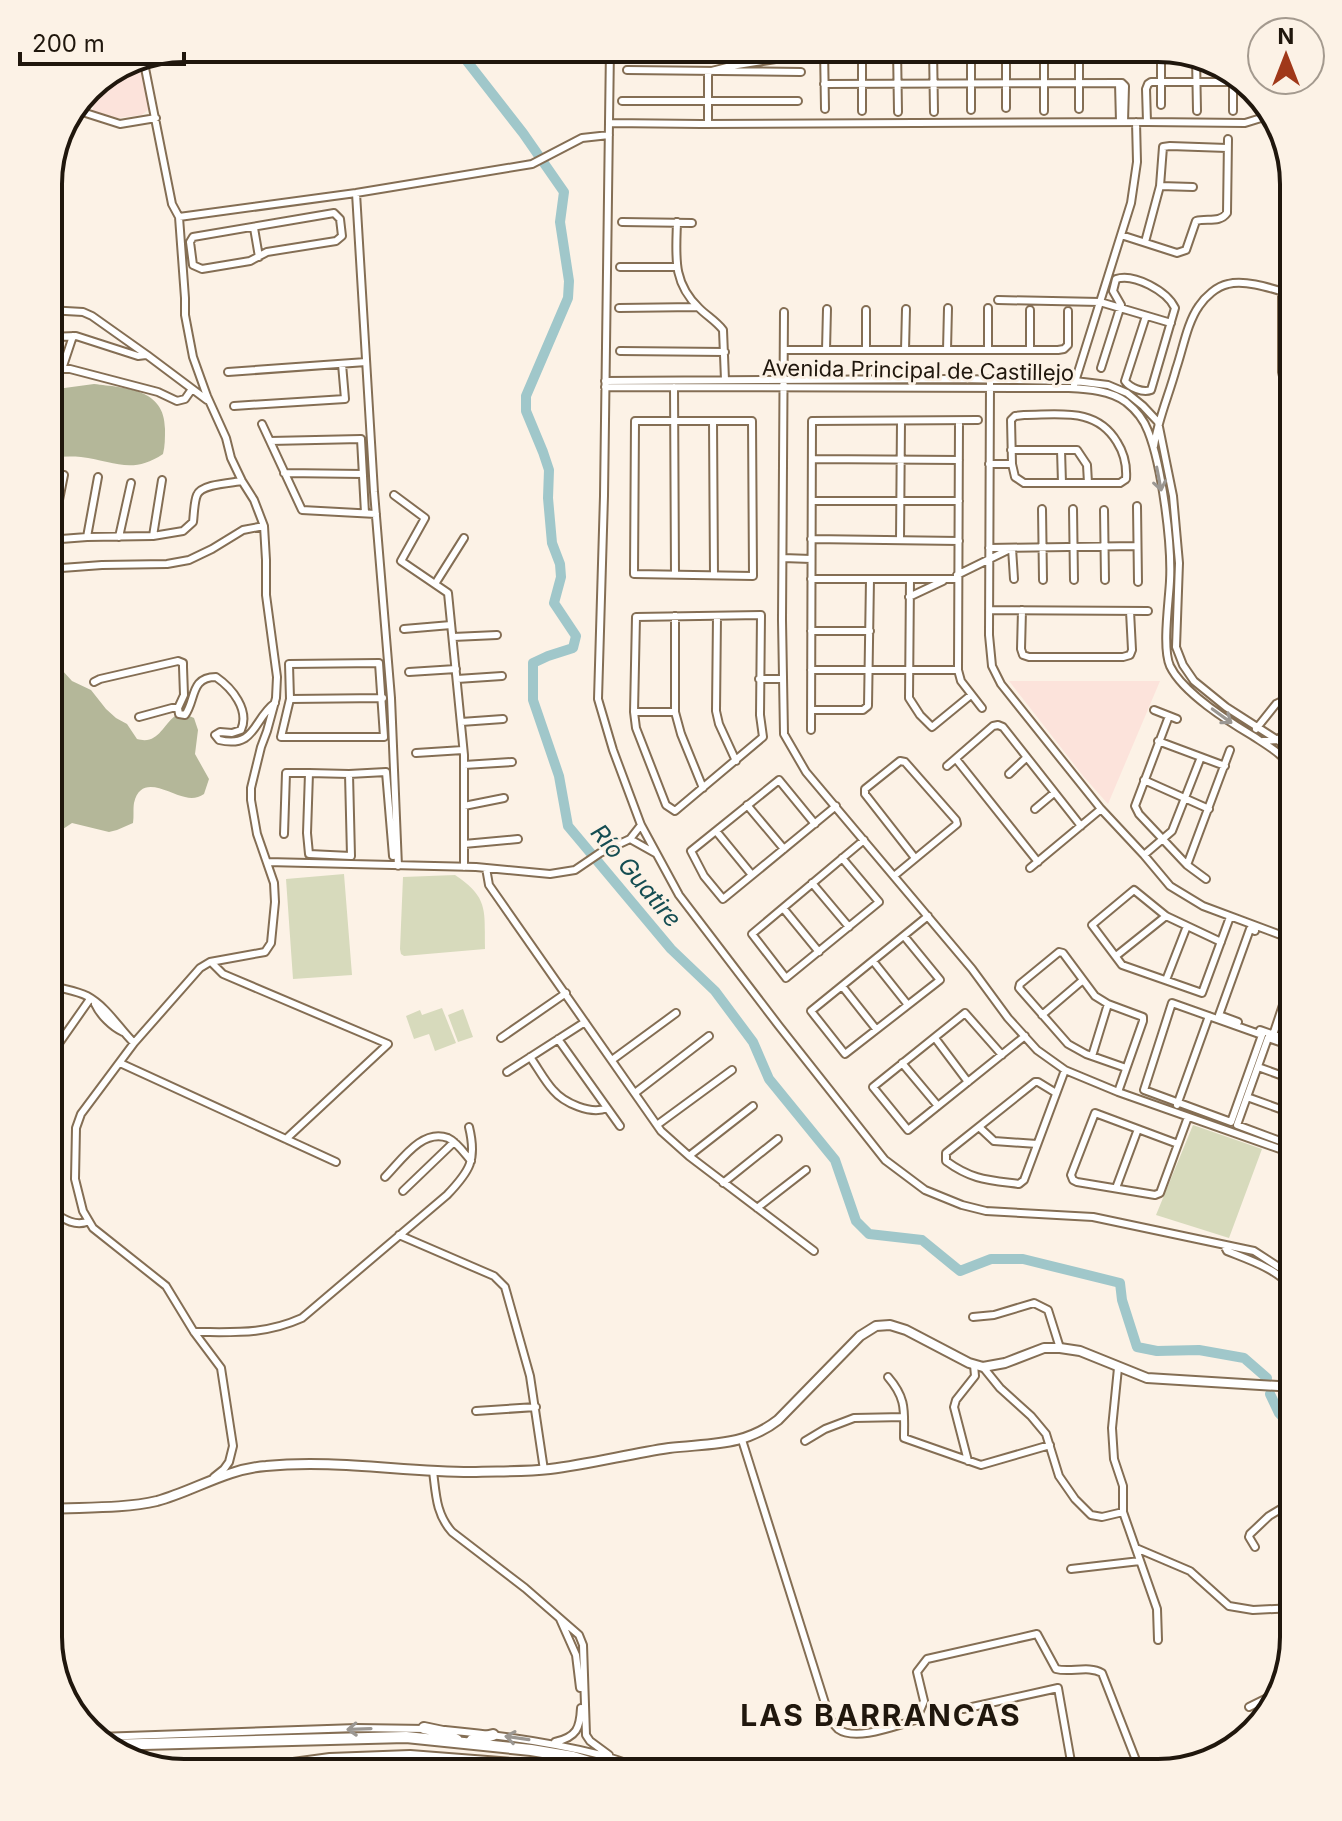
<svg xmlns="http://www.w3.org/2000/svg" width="1342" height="1821" viewBox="0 0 1342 1821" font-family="Inter,sans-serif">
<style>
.education{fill:#fce3db}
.green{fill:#d7dabc}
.forest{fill:#b4b799}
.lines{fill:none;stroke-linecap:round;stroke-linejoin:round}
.river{stroke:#a0c7ca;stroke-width:10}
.minor-casing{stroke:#846e54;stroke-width:10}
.secondary-casing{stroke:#846e54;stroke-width:12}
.trunk-casing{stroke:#846e54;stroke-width:14}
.minor{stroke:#fff;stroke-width:6}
.secondary{stroke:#fff;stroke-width:8}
.trunk{stroke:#fff;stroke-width:10}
.oneway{stroke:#9b9792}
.labels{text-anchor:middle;stroke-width:6;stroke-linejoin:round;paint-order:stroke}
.street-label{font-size:22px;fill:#20170d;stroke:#fcf2e6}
.water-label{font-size:24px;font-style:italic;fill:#144d52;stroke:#fcf2e6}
.district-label{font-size:30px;font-weight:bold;letter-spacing:2px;fill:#20170d;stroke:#fcf2e6}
.rim{fill:none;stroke:#20170d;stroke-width:4}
</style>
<rect width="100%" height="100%" fill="#fcf2e6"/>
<path class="education" d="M138 65 142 66 150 108 142 115 118 118 105 115 92 111 95 101 85 99 82 108 75 106 94 82Z
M1009 681H1160L1108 804 1084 777Z"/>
<path class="green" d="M344 874 352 975 293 979 286 879Z
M455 875C490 898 484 912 485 949L404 956 401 954 400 949 403 877Z
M442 1008 456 1043 435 1051 429 1034 414 1039 406 1016 420 1010 422 1015Z
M463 1009 473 1037 458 1042 448 1015Z
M1193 1125 1262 1149 1229 1238 1156 1215Z"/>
<path class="forest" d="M94 384C125 388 165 388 165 429 165 438 165 446 163 454 132 475 114 461 81 457 70 456 59 457 48 457V387L57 389Z
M48 661 61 669 72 681 91 690 106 709 116 718 127 724 137 739C158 745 162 726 175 716L187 715 194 718 198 730 195 754 209 779 204 794C198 798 192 799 185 797 169 794 141 773 134 803 133 809 134 816 133 823L117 830 109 832 72 823 48 839Z"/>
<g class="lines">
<path class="river" d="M459 48 466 60 523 133 564 192 560 222 569 281 568 298 526 396V411L543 452 549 470 548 498 552 543 560 564 561 577 554 603 576 636 573 648 548 656 533 663V700L559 776 568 826 671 949 715 991 753 1042 769 1079 835 1160 856 1221 869 1234 922 1240 960 1271 991 1259H1023L1120 1283 1122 1300 1137 1347 1157 1351 1199 1350 1244 1358 1267 1378
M1270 1394 1279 1413 1294 1429"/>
<defs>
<path id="minor" d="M610 48 604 496 598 699 613 750 641 825 679 895 779 1026 885 1160 925 1190 962 1205 986 1211 1093 1217 1254 1251 1294 1277
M824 48 825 109
M862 48V111
M897 48 898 112
M933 48 934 112
M1044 48V111
M1079 48V109
M1161 48V105
M1196 57 1197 111
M144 63 172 204 179 217 185 298V315L193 357 207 396 226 438 231 458 242 481 254 500 264 526 266 560V595L277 677 276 698 267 731 261 747 251 788V800L257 834 274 883 275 902 271 943 265 952 210 962 200 968 134 1043 81 1114 76 1128 75 1179 83 1211 93 1228 166 1286 194 1332 221 1368 233 1446 229 1462 224 1469 214 1477
M627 70 801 72
M1233 73V111
M1119 83 1120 122
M824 84 1122 83 1125 86 1124 122
M622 101H798
M1006 108V48
M73 109 120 124 156 118
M971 110V48
M1147 122 1146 89 1148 84 1151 82H1233
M609 123 701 124 1147 122 1245 123 1274 114
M708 124V72L731 66 801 55
M1160 186 1193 187
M356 193 374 492 391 698 398 866
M334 213 340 219 342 236 336 241 267 252 250 261 202 269 193 265 190 242 193 237Z
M179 217 356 193 532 164 582 138 609 135
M622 222 692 223
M677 222C676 256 672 282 699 308 707 316 716 321 723 330L725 380
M254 228 259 257
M1121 235 1177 253 1186 250 1196 221C1207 218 1220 223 1227 213L1228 139
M1145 242 1160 186 1163 147 1170 146 1227 148
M620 267H676
M1282 292V372L1294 426
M1291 295V192
M998 300 1100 302 1171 323
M619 308 697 307
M48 310 83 312 92 316 147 355 207 400
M866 310V350
M784 312 782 620 784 734 806 772 972 969 1008 1018 1037 1050 1065 1070 1118 1092 1294 1154
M48 337 76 336 138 356 146 355
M785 350H1058L1064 349 1068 345V311
M826 350 827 309
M905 350 906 309
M947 350 948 308
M988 350V308
M1030 350V310
M620 351 725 352
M1101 368 1121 305 1113 291 1116 279C1134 273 1167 291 1175 308L1151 390C1143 393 1130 388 1125 381L1146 316
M48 369H70L158 392 177 401 185 399 192 389
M62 369 73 336
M228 372 366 362
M605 381 957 379 1075 381 1108 385 1127 393 1143 406 1158 422 1173 496 1179 563 1176 647 1183 665 1194 681 1226 707 1279 741 1294 755
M990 383 989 635 992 666 1001 684 1101 809 1144 855 1170 886 1203 906 1294 940
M1074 385 1131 203 1137 162 1136 122
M605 387 1068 388C1087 389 1110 390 1126 402 1136 410 1144 420 1148 431 1162 466 1172 544 1170 581 1169 602 1162 648 1170 666 1183 693 1228 721 1253 736 1268 746 1285 755 1294 772
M674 387 675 574
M234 406 345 399 342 364
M1024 415C1060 415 1096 407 1117 442 1124 453 1127 465 1126 479L1120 483H1024L1015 477 1012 464 1011 420 1015 416Z
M635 421H752L753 576 634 574Z
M713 421 714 575
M959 421 958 670 961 681 982 708
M262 424 302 510 376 514
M270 441 361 439 365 513
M1154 446C1158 419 1169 395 1176 369 1183 349 1187 323 1199 306 1205 297 1217 286 1228 284 1247 279 1276 290 1294 295
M1011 450H1077L1087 465 1088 483
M1061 450 1062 483
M812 459 959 460
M989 464H1012
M284 473 363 474
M394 495 425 518 401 561 448 593 464 755V867
M812 501H959
M1137 506 1138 582
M1042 509 1043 580
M1073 509 1074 580
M1104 510 1105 580
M153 536 162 480
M87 537 98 477
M119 537 131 483
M811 539 959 541
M48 540 87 537 153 536 183 531 193 522C194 514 194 502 197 495 201 484 231 483 242 481
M51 540 64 475
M900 540 901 421
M989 548 1137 546
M783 558 811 559
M48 569 102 565 167 564 189 560 212 549 243 530 264 526
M957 575 1012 548 1014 579
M811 579H958
M910 579 909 698 920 715 932 727 971 695
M435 584 464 538
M909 597 943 581
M989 610 1148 611
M1022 610 1021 649 1023 655 1029 657H1123L1130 655 1132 650 1130 611
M761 615 760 715 763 737 675 811 666 805 636 728 634 712 636 617Z
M675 616V712L681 734 703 788
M717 616 716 711 719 724 736 761
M404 629 451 625
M811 631H870
M453 637 497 635
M379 663 384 737H281L290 699 289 664Z
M811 670H958
M409 672 456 669
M457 679 502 676
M759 679H783
M94 682 100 679 178 661 183 663V667L184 695 178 708
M290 699 383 698
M811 710H863L868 706 870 579
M1154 710 1177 719
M634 712H675
M1169 716 1135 806 1139 814 1187 865 1206 879
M139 717 172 708H178L179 714 185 715C196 700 190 677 216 677 232 688 250 710 241 730L232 733 220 732 215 735 219 740C256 749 253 719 275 703
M461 722 503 719
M1256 729 1276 704 1294 695
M811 730 812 421 978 420
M1158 741 1225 766
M1263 741 1277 740 1291 729
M1294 751 1291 728 1294 718
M416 753 463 750
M956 759 1038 862
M464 765 512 762
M947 766 993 726 998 725 1003 727 1081 826
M309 773 349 774
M1009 774 1026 758
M1144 780 1209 809
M747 805 784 849
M464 806 504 798
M1035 809 1054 793
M815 824 779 780 691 851 704 876 723 899 836 806
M716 831 752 875
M284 834 286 773H309L307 833 309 854 351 856 349 774 386 772 393 856
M630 839 655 853
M464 844 518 839
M1144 855 1172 831 1201 757
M842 858 879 902 786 978 752 934 864 840
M267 862 476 867 550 874 575 870 600 853 630 839 641 825
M1187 865 1230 750
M486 868 489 885 661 1131 689 1156 814 1251
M1030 868 1101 809
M894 876 957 824 956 820 905 762 900 761 865 789V794L915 858
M812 883 849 927
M783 908 819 952
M904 936 940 980 845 1054 811 1011 928 916
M1221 942 1166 916 1134 890 1092 925 1122 965 1202 993 1230 917
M1116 956 1166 916
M873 961 908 1005
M211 962 223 974 388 1044 286 1139
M1166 980 1187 926
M48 984C60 989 75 990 87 996 107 1007 118 1027 134 1043
M842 986 876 1029
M1172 1003 1262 1035 1231 1122 1144 1090Z
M95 1004C100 1015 112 1027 123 1032
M1042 1015 1083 980
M1238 1022 1219 1015 1250 929 1255 931
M1260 1030 1294 1042
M1273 1035 1294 972
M501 1038 566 993
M935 1038 968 1082
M558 1039 620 1126
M1002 1055 965 1013 873 1087 908 1130 1025 1036
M1092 1056 1108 1004
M530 1057C538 1068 544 1080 553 1090 564 1103 591 1115 607 1108
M48 1059 90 999
M612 1060 676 1013
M120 1063 336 1162
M902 1063 938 1106
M1258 1067 1294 1080
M507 1072 585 1022
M1118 1092 1143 1021V1017L1108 1004 1095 996 1063 953 1059 952 1020 984 1019 988 1068 1044 1086 1054 1126 1068
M635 1093 709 1036
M1056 1093 1038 1082H1035L946 1153V1161C972 1180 988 1180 1019 1184L1024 1180 1065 1070
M1247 1097 1294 1114
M1177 1105 1209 1016
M657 1125 732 1070
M979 1127 994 1141 1037 1144
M1294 1136 1291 1145 1237 1125 1268 1038 1294 1047
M1178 1144 1095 1113 1071 1175 1073 1180 1077 1182 1155 1195 1160 1193 1188 1117
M689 1156 753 1106
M385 1177C401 1161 422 1128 448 1138 457 1142 465 1154 471 1161
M723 1183 778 1139
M1116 1188 1138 1129
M403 1191 454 1142
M757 1208 806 1170
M48 1209C61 1217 74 1228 89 1221
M399 1235 494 1276 505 1287 530 1376 544 1470
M1224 1245 1227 1251C1252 1261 1275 1268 1294 1289
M973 1317 994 1315 1034 1303 1048 1310 1060 1348
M194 1332C234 1332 264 1335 302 1318L447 1195C470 1171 477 1160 469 1127
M983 1367 1000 1388 1031 1416 1046 1434 1059 1476 1075 1499 1091 1515 1102 1517 1123 1512
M1118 1368 1112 1428 1114 1459 1123 1486V1512L1157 1609 1158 1640
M888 1377C907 1399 904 1411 904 1438L981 1465 1050 1445
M476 1411 536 1407
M742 1440 830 1719C832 1722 836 1727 838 1729 856 1742 897 1725 916 1720L924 1701 917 1672 927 1659 1037 1634 1056 1669C1071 1673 1088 1665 1102 1673L1141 1773
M805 1441 825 1429 854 1418 904 1417
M968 1461 954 1407 956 1400 975 1376 974 1365
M433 1471C436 1495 436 1514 452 1532L525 1588 579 1635 583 1645 586 1735 590 1741 609 1755
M1284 1506 1287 1509 1291 1528 1294 1530
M1255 1547 1249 1537 1250 1534 1269 1516 1294 1501
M1136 1548 1190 1571 1229 1606 1253 1610 1294 1608
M1071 1569 1140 1561
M560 1619 576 1655 580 1688
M1249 1707 1279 1692
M963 1709 1058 1688 1073 1773
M445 1730C498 1735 550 1742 601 1755 619 1760 637 1767 655 1773
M98 1737 357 1728 426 1729
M555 1742C577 1737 580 1728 581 1708"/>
<path id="secondary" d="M48 1509C82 1507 123 1509 157 1501 194 1491 226 1469 266 1466 334 1459 403 1472 471 1472 497 1471 524 1472 550 1469 590 1464 629 1454 669 1448 710 1443 743 1447 778 1420L860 1336 876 1326 890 1325 906 1330 969 1363 983 1367 1005 1363 1044 1348H1060L1080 1351 1147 1378 1294 1387"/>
<path id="trunk" d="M424 1728 443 1732 457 1740
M472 1740 493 1735
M106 1745 406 1737 531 1750 573 1757 625 1773
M172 1772 264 1768 330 1759 410 1756 512 1764 553 1773"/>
</defs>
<use href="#minor" class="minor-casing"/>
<use href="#secondary" class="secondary-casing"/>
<use href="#trunk" class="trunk-casing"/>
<use href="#minor" class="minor"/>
<use href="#secondary" class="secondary"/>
<use href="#trunk" class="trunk"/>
</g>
<defs><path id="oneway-shaft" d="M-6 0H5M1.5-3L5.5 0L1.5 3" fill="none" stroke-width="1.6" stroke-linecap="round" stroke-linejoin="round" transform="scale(2)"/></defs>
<g class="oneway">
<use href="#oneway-shaft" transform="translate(1159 479) rotate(79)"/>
<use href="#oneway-shaft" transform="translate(1222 716) rotate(36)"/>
<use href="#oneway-shaft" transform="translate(359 1729) rotate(178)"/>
<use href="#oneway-shaft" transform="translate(517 1738) rotate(-172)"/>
</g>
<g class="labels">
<g class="street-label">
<text transform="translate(918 370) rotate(1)" y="8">Avenida Principal de Castillejo</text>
</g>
<g class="water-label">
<text transform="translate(636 876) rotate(50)" y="8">Río Guatire</text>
</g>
<g class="district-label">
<text x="881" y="1726">LAS BARRANCAS</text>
</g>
</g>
<path d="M0 0H1342V1821H0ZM184 62H1158A122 122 0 0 1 1280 184V1637A122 122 0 0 1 1158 1759H184A122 122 0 0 1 62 1637V184A122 122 0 0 1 184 62Z" fill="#fcf2e6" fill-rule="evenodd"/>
<path class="rim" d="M184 62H1158A122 122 0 0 1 1280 184V1637A122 122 0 0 1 1158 1759H184A122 122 0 0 1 62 1637V184A122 122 0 0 1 184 62Z"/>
<g transform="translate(1286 56)"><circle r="38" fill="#fcf2e6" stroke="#a49a8f" stroke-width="2"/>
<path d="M0-6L14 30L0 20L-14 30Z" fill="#a03819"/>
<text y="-12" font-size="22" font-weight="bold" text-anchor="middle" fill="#20170d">N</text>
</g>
<path d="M20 52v12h164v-12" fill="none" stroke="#20170d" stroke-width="4"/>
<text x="32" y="52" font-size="24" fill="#20170d" stroke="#fcf2e6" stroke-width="6" paint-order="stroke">200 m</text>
</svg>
